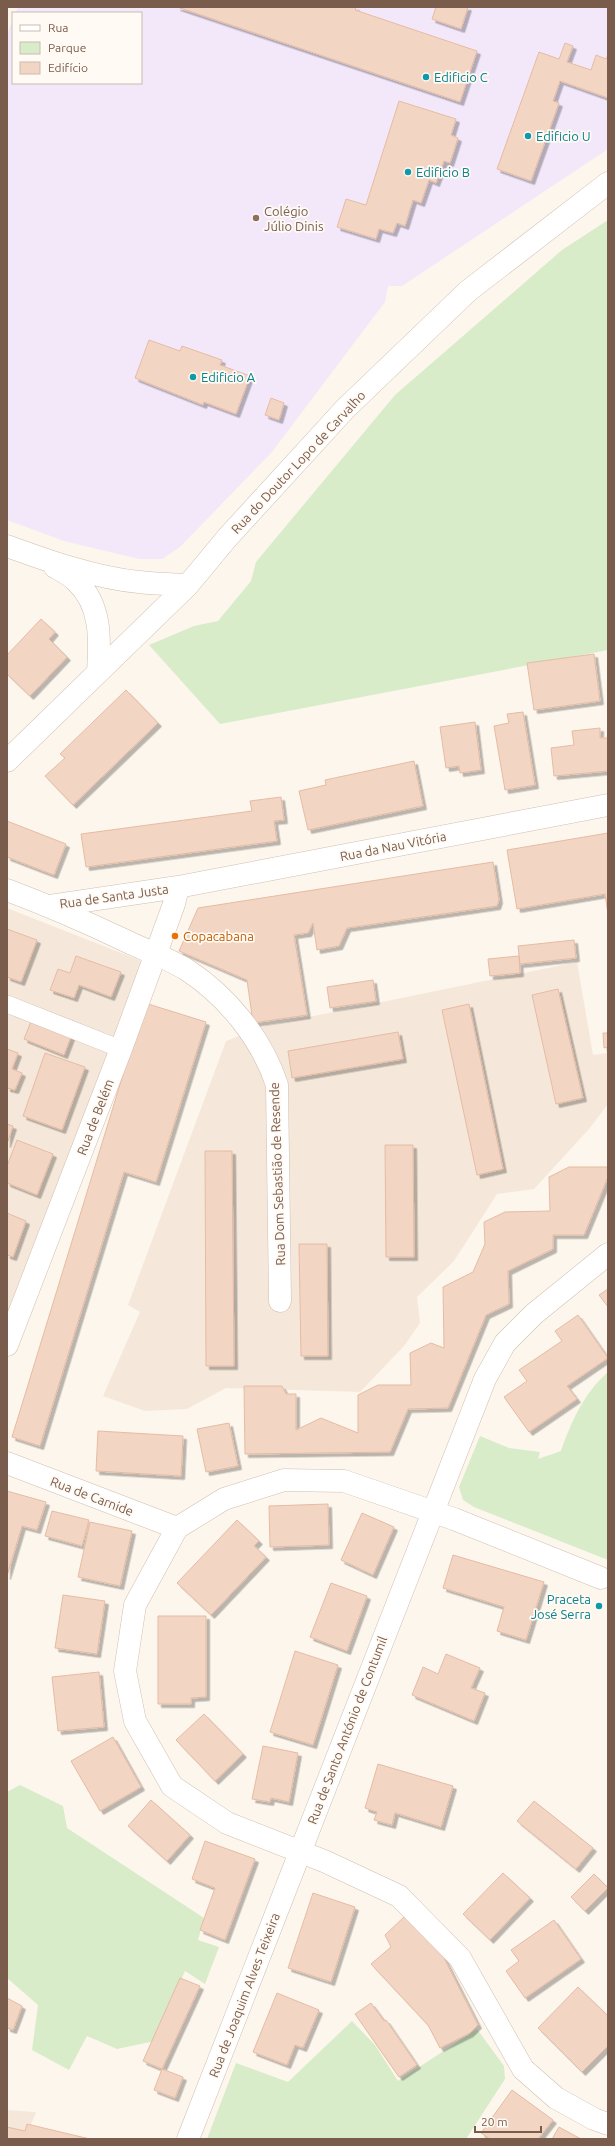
<svg xmlns="http://www.w3.org/2000/svg" width="615" height="2146" viewBox="0 0 615 2146" font-family="Ubuntu,sans-serif">
<style>
.residential{fill:#f5e8da}
.education{fill:#f3e8fa}
.green{fill:#d8ecc9}
.building{fill:#f3d5c3;stroke:#e6bba3;filter:url(#shadow)}
.lines{fill:none;stroke-linecap:round;stroke-linejoin:round}
.pedestrian-casing{stroke:#d1beb0;stroke-width:18}
.minor-casing{stroke:#d1beb0;stroke-width:23}
.pedestrian{stroke:#fff;stroke-width:17}
.minor{stroke:#fff;stroke-width:22}
.culture-dot{fill:#0f9aa8;stroke:#fffaf3;stroke-width:1.5}
.education-dot{fill:#8d6e63;stroke:#fffaf3;stroke-width:1.5}
.food-dot{fill:#e8710a;stroke:#fffaf3;stroke-width:1.5}
.labels{text-anchor:middle;stroke-width:3.5;stroke-linejoin:round;paint-order:stroke}
.culture-label{font-size:13px;fill:#0d838f;stroke:#fffaf3;text-anchor:start}
.education-label{font-size:13px;fill:#785e54;stroke:#fffaf3;text-anchor:start}
.street-label{font-size:13px;fill:#7a5c4d;stroke:#fffaf3}
.food-label{font-size:13px;fill:#c56008;stroke:#fffaf3;text-anchor:start}
</style>
<defs>
<filter id="shadow"><feDropShadow dx="3.5" dy="3.5" stdDeviation="0" flood-color="#0004"/></filter>
</defs>
<rect width="100%" height="100%" fill="#fdf6ec"/>
<path class="residential" d="M7 908 144 962 7 1321Z
M577 962 593 1055 608 1053V1104L589 1129 534 1189 497 1194 454 1261 417 1297 420 1323 404 1346 360 1392 226 1388 187 1409 145 1411 103 1396 140 1312 128 1305 226 1041 265 1026Z
M7 2110 36 2112 30 2127 62 2139H7Z"/>
<path class="education" d="M18 7H608V149L402 286H388L385 302 272 452 180 547 162 559H139L64 541 7 520V35L13 19V83H141V13H15Z"/>
<path class="green" d="M608 220V650L220 724 149 645 194 626 218 621 251 581 256 562 395 395 562 250Z
M608 1372V1560L474 1507 463 1500 459 1487 480 1436 509 1448 540 1452 538 1459 561 1451C571 1422 584 1393 608 1372Z
M20 1785 63 1806 67 1828 204 1918 198 1940 219 1947 205 1984 185 1971 155 2041 117 2049 87 2036 69 2070 32 2050 38 2005 7 1978V1792Z
M352 2021 375 2045 398 2081 477 2029 504 2066 505 2079 466 2139H207L236 2063 288 2082Z"/>
<path class="building" d="M177 7H356L355 10 477 51 460 102Z
M436 7H468L461 29 432 19Z
M565 43 573 46 567 62 591 70 596 55 606 59 608 55V98L560 81 553 101 559 103 531 181 497 169 539 52 559 59Z
M399 101 456 119 451 135 458 138 450 163 444 161 436 183 429 180 421 203 413 200 405 226 397 223 393 233 379 229 376 239 337 227 346 199 366 205Z
M149 340 180 351 182 346 222 360 220 365 250 376 236 414 204 402 203 405 135 378Z
M271 398 284 403 279 420 265 415Z
M41 619 55 632 49 639 67 657 30 696 7 674V655Z
M594 654 600 701 534 710 527 663Z
M126 690 158 723 73 805 45 776 65 758 60 754Z
M523 712 535 785 505 790 494 726 509 723 507 714Z
M475 722 481 770 460 773 459 766 446 768 440 727Z
M600 728V738H608V771L554 776 551 748 574 745 572 731Z
M414 761 423 806 308 830 299 791 326 785 325 780Z
M281 797 284 820 274 821 277 841 86 867 81 834 252 811 250 801Z
M7 821 66 844 54 875 7 857Z
M608 833V914L605 894 517 909 507 850Z
M493 862 499 900 497 906 347 928 339 946 317 950 313 923 308 933 294 935 307 1015 253 1023 247 980 179 951 198 908Z
M7 929 37 940 21 982 7 977Z
M574 940 576 958 520 964 518 946Z
M76 956 121 972 111 997 79 985 74 998 50 990 58 969 70 973Z
M519 956 520 973 490 976 488 959Z
M373 980 376 1001 330 1008 327 987Z
M558 989 583 1098 556 1104 532 995Z
M145 1003 206 1022 156 1182 124 1172 40 1446 12 1437Z
M469 1004 503 1169 477 1175 442 1010Z
M32 1019 72 1034 64 1055 24 1039Z
M398 1032 403 1059 292 1078 288 1051Z
M603 1033H608V1047L604 1048Z
M7 1049 18 1053 12 1069 22 1073 15 1090 7 1088Z
M45 1053 85 1067 62 1130 23 1116Z
M7 1124 13 1126 7 1144Z
M17 1140 53 1154 37 1195 7 1183V1166Z
M385 1145H413L414 1257H386Z
M205 1151H232L234 1366H206Z
M569 1167H608V1177L584 1235H553V1249L508 1271 509 1304 486 1315 448 1408 408 1409 390 1452 245 1454 244 1386H282L286 1394H296V1430L321 1418 358 1433V1395L378 1385H411L410 1353 431 1343 444 1348 443 1287 473 1272 485 1244 484 1222 505 1212 550 1211 549 1177Z
M7 1213 26 1221 13 1257 7 1255Z
M299 1244H327L328 1356H301Z
M608 1289V1307L599 1295Z
M578 1315 608 1358 567 1386 577 1399 529 1432 504 1397 527 1381 519 1370 562 1341 555 1331Z
M229 1423 238 1466 206 1472 197 1429Z
M98 1431 183 1436 181 1476 96 1471Z
M7 1491 46 1502 37 1530 22 1526 7 1576Z
M328 1504 329 1545 270 1547 269 1506Z
M52 1511 89 1520 82 1546 45 1536Z
M362 1513 394 1527 373 1575 341 1560Z
M237 1520 259 1541 254 1546 266 1557 211 1615 177 1583Z
M90 1522 132 1531 120 1586 78 1577Z
M453 1555 544 1582 526 1640 497 1631 504 1607 443 1588Z
M331 1583 367 1596 347 1651 310 1637Z
M63 1595 105 1601 97 1654 55 1648Z
M158 1616H206V1697L191 1698V1704H158Z
M295 1651 338 1665 313 1745 270 1732Z
M446 1654 480 1668 471 1688 485 1693 474 1721 412 1695 423 1667 438 1674Z
M99 1672 104 1727 58 1731 52 1677Z
M204 1714 243 1754 215 1781 176 1740Z
M113 1737 141 1787 100 1811 71 1761Z
M263 1746 298 1753 289 1802 271 1798 270 1802 252 1799Z
M378 1764 453 1786 441 1827 395 1813 392 1825 374 1820 377 1812 365 1808Z
M151 1800 190 1835 167 1861 128 1826Z
M534 1801 593 1848 576 1869 517 1821Z
M205 1841 255 1859 225 1940 200 1930 215 1888 192 1879Z
M503 1873 530 1898 490 1940 463 1914Z
M594 1874 608 1888 585 1911 571 1897Z
M313 1893 355 1907 331 1982 288 1968Z
M405 1916 442 1954 478 2025 470 2033 440 2048 428 2025 371 1964 391 1947 385 1935Z
M554 1920 581 1959 525 1998 506 1971 519 1961 511 1950Z
M180 1978 200 1986 162 2069 143 2061Z
M578 1987 608 2016V2046L582 2072 538 2028Z
M277 1993 319 2010 303 2048 295 2045 287 2065 253 2052Z
M7 1998 22 2006 13 2030 7 2028Z
M371 2003 384 2021 386 2020 417 2065 399 2077 355 2014Z
M162 2069 183 2077 175 2098 154 2090Z
M512 2090 553 2120 538 2139H490L481 2133Z
M27 2124 90 2139H7V2127L25 2131Z
M559 2127 581 2139H552Z"/>
<g class="lines">
<defs>
<path id="pedestrian" d="M7 1004 121 1049"/>
<path id="minor" d="M7 546C48 561 96 578 139 582 155 584 172 584 188 585
M55 567C62 571 70 575 76 581 102 605 100 640 98 672
M7 761 188 585 227 538 345 409 468 291 608 183
M7 890C47 905 86 922 124 940 144 950 168 958 187 970 227 996 262 1039 277 1085L280 1301
M50 906 178 887 608 805
M7 1345 121 1049 174 904 178 887
M7 1463 177 1528
M601 1578 454 1519 344 1481 284 1480 224 1499 177 1528 135 1605 125 1671 135 1721 172 1786 227 1823 324 1861 399 1896 460 1958 523 2069 556 2098 594 2119 608 2124
M188 2139 485 1379 505 1343 534 1314 608 1254"/>
</defs>
<use href="#pedestrian" class="pedestrian-casing"/>
<use href="#minor" class="minor-casing"/>
<use href="#pedestrian" class="pedestrian"/>
<use href="#minor" class="minor"/>
</g>
<g class="culture-dot">
<circle cx="426" cy="77" r="4"/>
<circle cx="528" cy="136" r="4"/>
<circle cx="408" cy="172" r="4"/>
<circle cx="193" cy="377" r="4"/>
<circle cx="599" cy="1606" r="4"/>
</g>
<circle class="education-dot" cx="256" cy="218" r="4"/>
<circle class="food-dot" cx="175" cy="936" r="4"/>
<g class="labels">
<g class="culture-label">
<text x="434" y="82">Edificio C</text>
<text x="536" y="141">Edificio U</text>
<text x="416" y="177">Edificio B</text>
<text x="201" y="382">Edificio A</text>
<text x="591" y="1604" text-anchor="end">Praceta<tspan x="591" dy="15">José Serra</tspan></text>
</g>
<g class="education-label">
<text x="264" y="216">Colégio<tspan x="264" dy="15">Júlio Dinis</tspan></text>
</g>
<g class="street-label">
<text transform="translate(298 462) rotate(-47)" y="5">Rua do Doutor Lopo de Carvalho</text>
<text transform="translate(393 846) rotate(-11)" y="5">Rua da Nau Vitória</text>
<text transform="translate(114 896) rotate(-8)" y="5">Rua de Santa Justa</text>
<text transform="translate(95 1117) rotate(-69)" y="5">Rua de Belém</text>
<text transform="translate(277 1174) rotate(-92)" y="5">Rua Dom Sebastião de Resende</text>
<text transform="translate(92 1496) rotate(21)" y="5">Rua de Carnide</text>
<text transform="translate(347 1730) rotate(-69)" y="5">Rua de Santo António de Contumil</text>
<text transform="translate(244 1995) rotate(-69)" y="5">Rua de Joaquim Alves Teixeira</text>
</g>
<g class="food-label">
<text x="183" y="941">Copacabana</text>
</g>
</g>
<rect width="615" height="2146" fill="none" stroke="#7a5c4d" stroke-width="16"/>
<rect x="12" y="12" width="130" height="72" fill="#fffaf3" stroke="#cabbb1"/>
<rect x="20" y="25" width="20" height="6" fill="#ffffff" stroke="#cabbb1"/>
<text x="48" y="32" font-size="12" fill="#7a5c4d">Rua</text>
<rect x="20" y="42" width="20" height="12" fill="#d8ecc9" stroke="#cabbb1"/>
<text x="48" y="52" font-size="12" fill="#7a5c4d">Parque</text>
<rect x="20" y="62" width="20" height="12" fill="#f3d5c3" stroke="#cabbb1"/>
<text x="48" y="72" font-size="12" fill="#7a5c4d">Edifício</text>
<path d="M475 2126v6h66v-6" fill="none" stroke="#7a5c4d" stroke-width="2"/>
<text x="481" y="2126" font-size="12" fill="#7a5c4d" stroke="#fffaf3" stroke-width="3" paint-order="stroke">20 m</text>
</svg>
